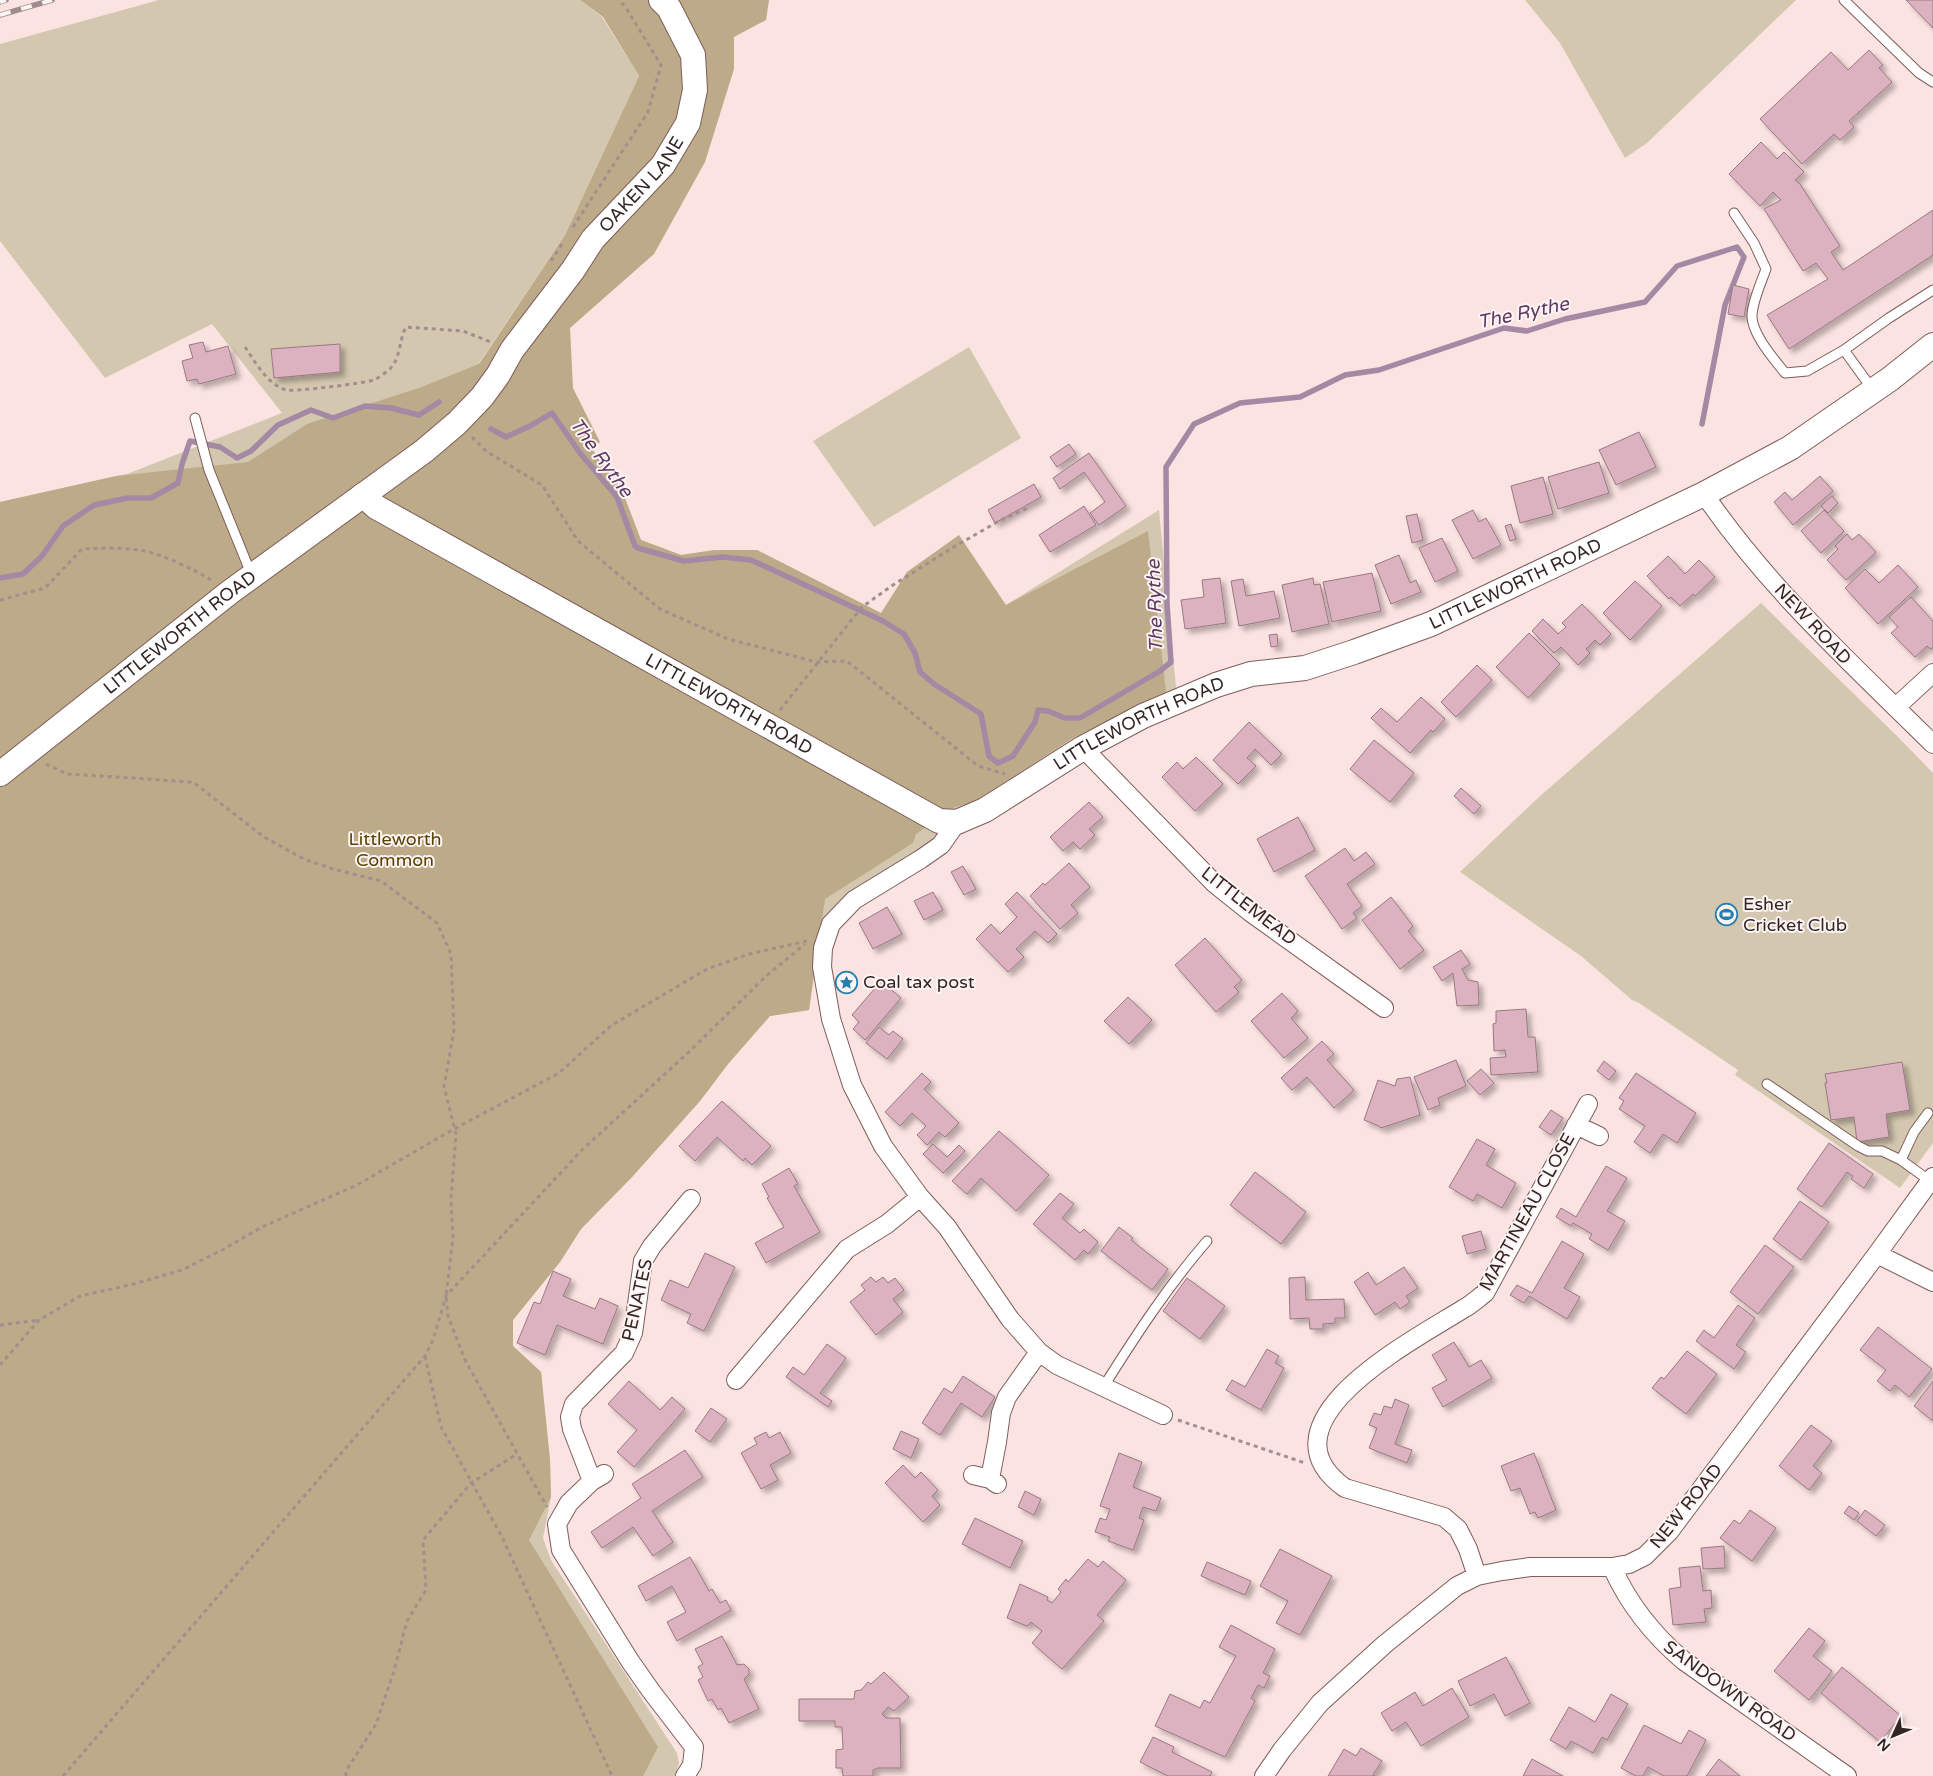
<svg xmlns="http://www.w3.org/2000/svg" width="1933" height="1776" viewBox="0 0 1933 1776" font-family="'Varela Round',sans-serif">
<style>
.green{fill:#d3c7af}
.forest{fill:#bcaa88}
.lines{fill:none;stroke-linecap:round;stroke-linejoin:round}
.stream{stroke:#a489a5;stroke-width:5.5}
.building{fill:#dcb2c1;stroke:#997884;filter:url(#shadow)}
.lane-casing{stroke:#7e5d5a;stroke-width:11}
.street-casing{stroke:#7e5d5a;stroke-width:20}
.secondary-casing{stroke:#7e5d5a;stroke-width:26}
.path{stroke:#a28f8d;stroke-width:3;stroke-dasharray:4 4;stroke-linecap:butt}
.lane{stroke:#fff;stroke-width:9}
.street{stroke:#fff;stroke-width:18}
.secondary{stroke:#fff;stroke-width:24}
.rail-casing{stroke:#9f8c8a;stroke-width:5.5}
.rail{stroke:#fdf4f4;stroke-width:4;stroke-dasharray:11;stroke-linecap:butt}
.labels{text-anchor:middle;stroke-width:4;stroke-linejoin:round;paint-order:stroke}
.street-label{font-size:18px;fill:#332523;stroke:#fdf4f4}
.park-label{font-size:18px;fill:#5a4100;stroke:#fdf4f4}
.poi-label{font-size:18px;fill:#332523;stroke:#fdf4f4;text-anchor:start}
.water-label{font-size:19px;font-style:italic;fill:#603962;stroke:#fdf4f4}
</style>
<defs>
<filter id="shadow"><feDropShadow dx="4.5" dy="4.5" stdDeviation="2.5" flood-color="#0004"/></filter>
</defs>
<rect width="100%" height="100%" fill="#fbe3e1"/>
<path class="green" d="M159 0H580L602 17 639 76 565 235 479 363 556 401 621 488 641 540 681 555 715 550H757L907 627 922 657 1159 510 1177 698 1083 748 854 900 813 973 809 1010 770 1016 728 1064 700 1101 632 1177 581 1229 560 1262 513 1320V1346L541 1372 550 1460 551 1497 543 1538 551 1560 677 1753 679 1763 675 1776H0V502L127 474 282 413 212 324 105 378 0 241V44Z
M1525 0H1796L1647 143 1625 158 1560 43Z
M969 347 1021 438 874 527 813 441Z
M1761 603 1899 738 1933 773V1143L1900 1188 1735 1075 1738 1070 1639 1003 1632 1000 1581 956 1460 872 1539 797Z"/>
<path class="forest" d="M580 0H769L766 20 734 37V69L705 162 654 254 570 328 573 388 600 442 592 449 621 488 641 540 681 555 715 550H757L881 613 907 572 959 535 1006 605 1148 531 1166 692 1073 738 974 802 955 807 916 834 913 843 825 899 809 1010 770 1016 728 1064 700 1101 632 1177 581 1229 560 1262 513 1320V1346L541 1372 550 1460 551 1497 529 1540 658 1747 643 1776H0V502L116 476 248 462 307 424 419 388 479 364 565 235 639 76 603 17Z"/>
<g class="lines">
<path class="stream" d="M491 429 506 437 530 426 552 413 580 453 617 497 635 546 638 548 684 561 722 557 751 560 883 621 904 634 915 653 920 672 934 684 981 714 989 756 998 763 1013 756 1035 722 1038 710 1048 711 1065 718H1080L1160 671 1171 662 1167 604 1166 467 1194 424 1240 403 1300 397 1345 375 1379 370 1504 328 1527 331 1565 319 1645 302 1677 266 1737 247 1744 257 1725 305 1702 424
M0 578 23 574 42 556 63 526 94 505 128 498H151L178 483 182 464 190 441 220 447 237 458 251 451 278 425 311 410 333 418 365 406 391 408 419 415 439 402"/>
</g>
<path class="building" d="M1906 0H1933V28Z
M1869 50 1883 65 1879 68 1892 82 1849 121 1854 127 1840 140 1834 134 1802 164 1760 119 1831 52 1848 70Z
M1761 142 1777 159 1784 152 1804 172 1795 180 1800 184 1840 246 1831 252 1843 270 1933 210V255L1789 349 1767 315 1828 279 1816 263 1803 271 1764 209 1781 200 1773 192 1760 206 1729 174Z
M1733 285 1749 289 1744 317 1728 314Z
M203 342 206 352 228 346 236 374 199 384 197 379 187 381 182 361 193 358 189 345Z
M340 344V372L274 378 271 349Z
M1639 432 1656 467 1616 485 1599 450Z
M1069 444 1076 454 1057 467 1050 457Z
M1089 453 1126 506 1099 525 1090 513 1105 502 1084 472 1060 489 1053 478Z
M1599 462 1609 493 1558 509 1548 477Z
M1820 476 1833 491 1793 525 1774 502 1785 492 1792 500Z
M1543 477 1553 514 1520 523 1511 486Z
M1034 484 1041 497 995 523 988 510Z
M1832 496 1838 503 1828 513 1821 506Z
M1084 506 1096 525 1050 552 1039 535Z
M1473 510 1479 522 1486 518 1501 545 1473 559 1452 520Z
M1824 510 1844 531 1821 553 1801 531Z
M1417 514 1423 540 1412 543 1406 516Z
M1511 524 1516 539 1510 541 1505 526Z
M1847 534 1852 540 1859 534 1876 552 1846 580 1827 560 1838 549 1835 546Z
M1442 538 1458 571 1435 582 1419 548Z
M1399 555 1410 583 1416 580 1421 592 1391 604 1375 565Z
M1668 556 1685 574 1699 560 1715 577 1695 596 1693 594 1680 606 1671 597 1669 599 1647 576Z
M1898 565 1918 587 1878 624 1845 588 1865 569 1879 583Z
M1372 573 1381 611 1332 622 1323 582Z
M1220 578 1226 623 1185 629 1181 600 1204 597 1202 580Z
M1313 578 1314 585 1320 584 1329 624 1292 632 1282 585Z
M1243 579 1246 596 1274 591 1280 618 1239 626 1231 581Z
M1635 581 1662 606 1630 640 1603 613Z
M1911 597 1933 621V647L1931 649 1927 646 1915 657 1891 633 1898 627 1889 617Z
M1582 604 1611 634 1600 645 1595 640 1586 649 1590 653 1578 665 1561 647 1554 653 1532 631 1543 619 1558 634 1566 627 1562 623Z
M1529 633 1560 664 1528 698 1496 667Z
M1277 634 1278 646 1271 647 1269 635Z
M1477 665 1492 680 1456 717 1441 702Z
M1421 697 1445 719 1433 732 1431 730 1410 753 1371 718 1381 708 1397 722Z
M1249 722 1282 754 1271 765 1255 749 1247 758 1256 766 1238 784 1213 760Z
M1374 740 1414 773 1390 802 1350 769Z
M1196 757 1223 784 1195 811 1162 777 1177 762 1183 769Z
M1461 788 1481 806 1474 814 1454 796Z
M1089 802 1103 817 1089 829 1095 835 1080 849 1073 842 1063 851 1050 837Z
M1298 817 1315 850 1274 872 1257 839Z
M1345 848 1354 861 1366 852 1375 864 1347 884 1362 906 1353 913 1357 918 1342 929 1305 876Z
M1069 863 1090 887 1071 905 1078 913 1060 929 1030 896 1043 883 1045 885Z
M963 866 976 889 964 895 951 872Z
M933 892 943 910 924 920 914 901Z
M1017 892 1057 934 1048 943 1035 931 1016 949 1024 957 1008 972 976 939 991 924 1000 934 1017 917 1005 904Z
M1391 897 1413 926 1408 931 1424 950 1400 969 1362 920Z
M887 907 902 934 873 949 859 923Z
M1205 938 1242 980 1234 987 1239 992 1216 1012 1175 965Z
M1461 950 1470 964 1462 969 1468 980 1478 982 1479 1005 1457 1006 1453 973 1442 981 1433 967Z
M881 981 901 998 865 1040 853 1029 859 1022 852 1015Z
M1282 993 1298 1011 1291 1018 1308 1038 1284 1058 1251 1021Z
M1128 997 1152 1020 1129 1044 1104 1021Z
M1526 1009 1528 1037H1535L1538 1072 1491 1075 1490 1058 1506 1057 1505 1050 1494 1051 1493 1024 1496 1023V1011Z
M879 1027 889 1035 893 1031 903 1039 887 1059 866 1043Z
M1322 1041 1334 1054 1327 1060 1354 1090 1334 1108 1307 1077 1292 1090 1281 1078Z
M1456 1060 1466 1086 1438 1098 1440 1105 1428 1110 1414 1077Z
M1604 1061 1616 1071 1609 1080 1597 1071Z
M1902 1062 1910 1110 1886 1114 1889 1137 1857 1142 1854 1117 1831 1120 1825 1083H1827L1825 1074Z
M1481 1069 1494 1083 1480 1095 1467 1081Z
M922 1073 931 1082 924 1089 959 1123 945 1137 939 1132 927 1145 917 1135 926 1126 912 1113 900 1126 885 1112Z
M1636 1073 1696 1113 1677 1143 1663 1134 1650 1153 1634 1142 1645 1126 1619 1109 1624 1101 1619 1098Z
M1410 1077 1420 1115 1381 1128 1379 1126 1364 1120 1378 1080 1395 1086 1397 1079Z
M722 1101 771 1146 752 1165 745 1158 743 1161 717 1137 695 1161 679 1146Z
M1551 1110 1563 1118 1551 1135 1539 1127Z
M999 1131 1049 1175 1016 1211 981 1178 967 1194 952 1181Z
M1477 1139 1495 1149 1486 1165 1516 1183 1502 1208 1477 1194 1473 1201 1449 1187Z
M1829 1143 1873 1174 1864 1188 1851 1179 1853 1176 1847 1172 1822 1207 1797 1189Z
M933 1144 947 1157 959 1145 965 1151 943 1173 923 1154Z
M1606 1166 1627 1178 1607 1211 1625 1221 1608 1250 1589 1239 1592 1234 1573 1223 1571 1226 1556 1217 1561 1208 1576 1217Z
M789 1168 798 1184 794 1186 820 1232 766 1263 755 1243 784 1227 767 1198 769 1197 762 1184Z
M1255 1172 1306 1212 1281 1244 1230 1205Z
M1060 1193 1074 1204 1062 1218 1080 1233 1084 1229 1098 1242 1088 1254 1084 1250 1075 1260 1033 1224Z
M1800 1201 1829 1222 1801 1260 1773 1239Z
M1119 1227 1133 1238 1131 1240 1168 1269 1152 1290 1101 1251Z
M1481 1231 1486 1249 1467 1254 1462 1236Z
M1562 1241 1584 1254 1564 1288 1580 1297 1567 1319 1529 1296 1524 1303 1510 1295 1517 1285 1532 1293Z
M1765 1245 1794 1267 1758 1314 1730 1292Z
M705 1253 735 1267 704 1331 687 1323 691 1314 661 1300 670 1280 688 1288Z
M1404 1267 1418 1288 1406 1296 1410 1302 1400 1309 1395 1302 1375 1315 1354 1282 1368 1272 1376 1285Z
M553 1271 571 1279 563 1296 595 1309 600 1298 618 1306 603 1344 557 1325 545 1355 517 1343 534 1302 540 1304Z
M871 1277 876 1282 883 1277 888 1283 895 1278 904 1290 893 1299 903 1312 876 1335 850 1302 865 1290 861 1285Z
M1305 1277 1306 1300 1344 1299 1345 1318H1335V1323L1323 1324V1329H1310L1309 1318 1290 1319 1289 1278Z
M1187 1278 1225 1306 1200 1339 1163 1311Z
M1738 1305 1755 1318 1736 1345 1746 1352 1734 1369 1696 1341 1704 1330 1714 1338Z
M1878 1327 1932 1369 1909 1397 1895 1385 1890 1391 1877 1381 1886 1370 1860 1350Z
M1454 1342 1469 1367 1481 1360 1492 1378 1443 1407 1432 1388 1447 1380 1432 1355Z
M827 1344 846 1358 820 1393 832 1401 828 1407 786 1377 793 1367 804 1375Z
M1267 1349 1279 1356 1275 1363 1284 1368 1261 1410 1226 1390 1232 1380 1245 1387Z
M1687 1351 1717 1374 1686 1414 1652 1388 1661 1377 1664 1379Z
M963 1376 995 1397 982 1417 961 1403 940 1435 922 1423 944 1388 952 1393Z
M629 1381 660 1410 672 1397 685 1409 634 1467 617 1452 637 1430 608 1404Z
M1933 1381V1421L1914 1406Z
M1395 1399 1409 1405 1395 1444 1412 1450 1407 1463 1369 1448 1377 1428 1369 1425 1374 1413 1381 1415 1384 1406 1392 1408Z
M711 1408 727 1419 710 1442 695 1431Z
M1811 1425 1832 1441 1813 1466 1822 1473 1809 1490 1779 1466Z
M901 1431 919 1439 911 1458 893 1449Z
M766 1432 769 1438 780 1432 791 1453 770 1465 778 1480 761 1489 741 1453 757 1444 754 1438Z
M685 1450 703 1477 652 1511 673 1542 653 1556 633 1527 602 1548 591 1532 641 1498 632 1484Z
M1119 1453 1142 1462 1133 1487 1161 1498 1156 1511 1143 1507 1139 1518 1144 1520 1133 1550 1108 1541 1110 1537 1095 1532 1100 1518 1106 1520 1110 1509 1100 1506Z
M1534 1453 1556 1510 1538 1518 1535 1512 1530 1514 1520 1488 1511 1491 1501 1466Z
M903 1465 915 1478 921 1472 938 1490 932 1496 940 1505 923 1522 885 1483Z
M1025 1491 1041 1499 1034 1515 1018 1507Z
M1849 1506 1859 1513 1854 1520 1844 1513Z
M1750 1510 1776 1528 1752 1561 1720 1538 1734 1520 1740 1524Z
M1865 1510 1885 1525 1876 1536 1857 1521Z
M975 1518 1023 1541 1010 1568 962 1544Z
M1724 1546 1725 1568 1703 1569 1701 1548Z
M1280 1549 1332 1576 1300 1635 1276 1623 1288 1601 1260 1586Z
M690 1557 709 1591 712 1589 720 1603 726 1600 731 1610 677 1641 667 1622 686 1612 672 1586 646 1601 638 1586Z
M1088 1559 1098 1567 1103 1561 1126 1580 1097 1615 1104 1621 1062 1669 1032 1643 1042 1631 1031 1622 1027 1626 1007 1618 1020 1584 1048 1597 1047 1600 1052 1603 1061 1592 1058 1589 1066 1579 1068 1582Z
M1207 1562 1251 1581 1245 1595 1201 1576Z
M1700 1566 1703 1591 1711 1590 1712 1608 1704 1609 1706 1622 1673 1625 1669 1589 1681 1587 1679 1568Z
M1231 1625 1275 1649 1263 1673 1270 1676 1264 1688 1258 1685 1251 1698 1255 1701 1225 1757 1155 1726 1170 1694 1200 1708 1204 1700 1210 1703 1236 1656 1219 1647Z
M1809 1628 1825 1641 1813 1656 1832 1671 1809 1700 1774 1671Z
M722 1636 737 1665 744 1664 749 1669V1674L744 1679 759 1709 729 1723 721 1708 718 1710 712 1699 708 1701 698 1680 703 1677 698 1667 703 1664 695 1649Z
M1506 1657 1530 1703 1505 1716 1494 1694 1470 1706 1458 1681Z
M1842 1667 1901 1716 1880 1742 1821 1693Z
M884 1672 909 1697 894 1711 888 1707 882 1714 886 1718H900L901 1768H878L873 1770V1776H843L842 1768H836V1750L843 1749 842 1727H835V1721H799V1699H854L855 1691 861 1690 868 1682 871 1684Z
M1452 1688 1469 1717 1421 1746 1406 1722 1392 1731 1381 1713 1415 1692 1423 1706Z
M1611 1694 1628 1704 1607 1740 1602 1737 1593 1753 1571 1741 1566 1749 1550 1740 1569 1707 1595 1722Z
M1644 1725 1681 1744 1689 1730 1706 1740 1687 1776H1664L1648 1767 1643 1776H1636L1621 1768Z
M1153 1737 1174 1747 1172 1752 1212 1772 1210 1776H1168L1140 1762Z
M1361 1748 1382 1761 1373 1775 1375 1776H1328L1344 1749 1356 1756Z
M1532 1759 1563 1776H1523Z
M1719 1759 1740 1776H1706Z"/>
<g class="lines">
<defs>
<path id="lane" d="M1844 0 1919 73 1933 82
M1734 213 1754 243 1766 269C1761 283 1753 300 1752 315 1751 333 1774 359 1785 373L1807 371 1844 350 1889 318 1933 290
M1844 350 1873 390
M195 418 209 470 252 576
M1767 1084 1858 1146 1868 1151H1882L1901 1160 1930 1181
M1901 1160 1914 1132 1928 1113
M1104 1386C1136 1335 1168 1286 1207 1241"/>
<path id="street" d="M1704 494C1768 588 1853 665 1933 744
M1896 707 1933 673
M1083 748 1215 884 1250 912 1384 1008
M957 822 941 845 921 859 854 900 831 924 823 948 822 967 831 1019 852 1085 883 1146 920 1197 947 1227 1010 1319 1039 1352 1057 1365 1163 1415
M1576 1125 1599 1136
M1877 1254 1933 1282
M736 1380 847 1249 887 1224 920 1197
M604 1474 592 1481 569 1503 557 1524 561 1550 630 1661 651 1691 694 1747 692 1765 685 1776
M973 1475 990 1479 997 1484
M990 1479 997 1442 1001 1413 1007 1397 1039 1352
M592 1481 572 1429 570 1417 574 1404 624 1353 633 1333 643 1261 652 1246 691 1199
M1612 1567C1629 1605 1652 1634 1684 1661L1847 1776
M1477 1576 1468 1549 1458 1529 1444 1517 1345 1488C1253 1422 1416 1339 1463 1309 1471 1305 1478 1298 1485 1293L1588 1104
M1264 1776 1282 1750 1320 1703 1385 1644 1457 1586 1477 1576 1502 1571 1530 1567H1612L1629 1564 1645 1556 1669 1532 1877 1254 1933 1177"/>
<g id="secondary">
<path id="s1" d="M363 495 376 507 939 821 957 822 985 810 1083 748 1143 716 1216 685 1251 674 1305 668 1354 652 1431 624 1704 494 1790 448 1890 379 1933 345"/>
<path id="s2" d="M0 774 230 592 424 451 457 423 482 397 498 375 512 350 573 270 593 239 663 165 688 123 695 90 693 55 669 8 661 0"/>
</g>
</defs>
<use href="#lane" class="lane-casing"/>
<use href="#street" class="street-casing"/>
<use href="#secondary" class="secondary-casing"/>
<path class="path" d="M573 227 648 112 661 65 625 6 618 0
M551 261 564 241
M245 347C256 363 267 384 286 390 294 392 365 383 374 380 378 378 387 372 390 369 401 357 399 340 406 327L463 331 493 343
M472 437 486 451 542 485 578 541 660 609 728 639 817 662 847 661 978 766 1005 774
M0 600 45 588 82 549C102 548 124 547 144 551 162 554 195 570 211 580
M780 710 862 607 893 585 952 548 999 521 1030 507
M46 764 67 774 193 782 264 837 304 859 333 869 381 881 437 923 451 954 454 1030 444 1087 456 1134 451 1199 453 1238 446 1296 448 1316 465 1360 547 1507
M0 1325 39 1320
M425 1356 441 1427 501 1535 612 1776
M0 1365 39 1320 80 1296 134 1284 182 1270 222 1250 262 1227 357 1185 454 1129 559 1073 612 1025 707 969 749 954 807 941
M1178 1420 1305 1463
M63 1776 425 1356 433 1340 446 1296 582 1150 691 1050 765 977 805 944
M346 1776V1771L376 1724 394 1671 407 1621 426 1590 423 1540 471 1483 517 1454"/>
<use href="#lane" class="lane"/>
<use href="#street" class="street"/>
<use href="#secondary" class="secondary"/>
<defs>
<path id="rail" d="M0 2 6 0
M0 15 52 0"/>
</defs>
<use href="#rail" class="rail-casing"/>
<use href="#rail" class="rail"/>
</g>
<defs>
<symbol id="stadium-ring" viewBox="-11 -11 22 22"><circle r="9.5" fill="#fdf4f4" stroke="#247fad" stroke-width="1.5"/><path d="M0-5a6.5 5 0 1 0 0 10a6.5 5 0 1 0 0-10ZM-3.5-1.8h7v3.6h-7Z" fill="#247fad"/></symbol>
<symbol id="sight-ring" viewBox="-11 -11 22 22"><circle r="9.5" fill="#fdf4f4" stroke="#247fad" stroke-width="1.5"/><path d="M0-6L1.8-2.2L6-1.7L2.9 1.2L3.7 5.4L0 3.3L-3.7 5.4L-2.9 1.2L-6-1.7L-1.8-2.2Z" fill="#247fad"/></symbol>
</defs>
<g fill-rule="evenodd">
<use href="#stadium-ring" x="1714" y="902" width="25" height="25"/>
<use href="#sight-ring" x="834" y="970" width="25" height="25"/>
</g>
<g class="labels">
<g class="street-label">
<text dy="6" stroke="none"><textPath href="#s2" startOffset="879">OAKEN LANE</textPath></text>
<text dy="6" stroke="none"><textPath href="#s1" startOffset="1292">LITTLEWORTH ROAD</textPath></text>
<text transform="translate(1813 624) rotate(47)" y="6">NEW ROAD</text>
<text dy="6" stroke="none"><textPath href="#s2" startOffset="229">LITTLEWORTH ROAD</textPath></text>
<text dy="6" stroke="none"><textPath href="#s1" startOffset="422">LITTLEWORTH ROAD</textPath></text>
<text dy="6" stroke="none"><textPath href="#s1" startOffset="888">LITTLEWORTH ROAD</textPath></text>
<text transform="translate(1249 906) rotate(38)" y="6">LITTLEMEAD</text>
<text transform="translate(1527 1212) rotate(-61)" y="6">MARTINEAU CLOSE</text>
<text transform="translate(637 1300) rotate(-77)" y="6">PENATES</text>
<text transform="translate(1686 1506) rotate(-51)" y="6">NEW ROAD</text>
<text transform="translate(1730 1691) rotate(36)" y="6">SANDOWN ROAD</text>
</g>
<g class="park-label">
<text x="395" y="845">Littleworth<tspan x="395" dy="21">Common</tspan></text>
</g>
<g class="poi-label">
<text x="1743" y="910">Esher<tspan x="1743" dy="21">Cricket Club</tspan></text>
<text x="863" y="988">Coal tax post</text>
</g>
<g class="water-label">
<text transform="translate(1523 312) rotate(-12)" y="7">The Rythe</text>
<text transform="translate(602 457) rotate(54)" y="7">The Rythe</text>
<text transform="translate(1154 606) rotate(-92)" y="7">The Rythe</text>
</g>
</g>
<g transform="translate(1893 1736) rotate(226)" stroke="#fdf4f4" stroke-width="4" paint-order="stroke">
<path d="M0-4L9 19L0 12L-9 19Z" fill="#332523"/>
<text y="-8" font-size="14" font-weight="bold" text-anchor="middle" fill="#332523">N</text>
</g>
</svg>
